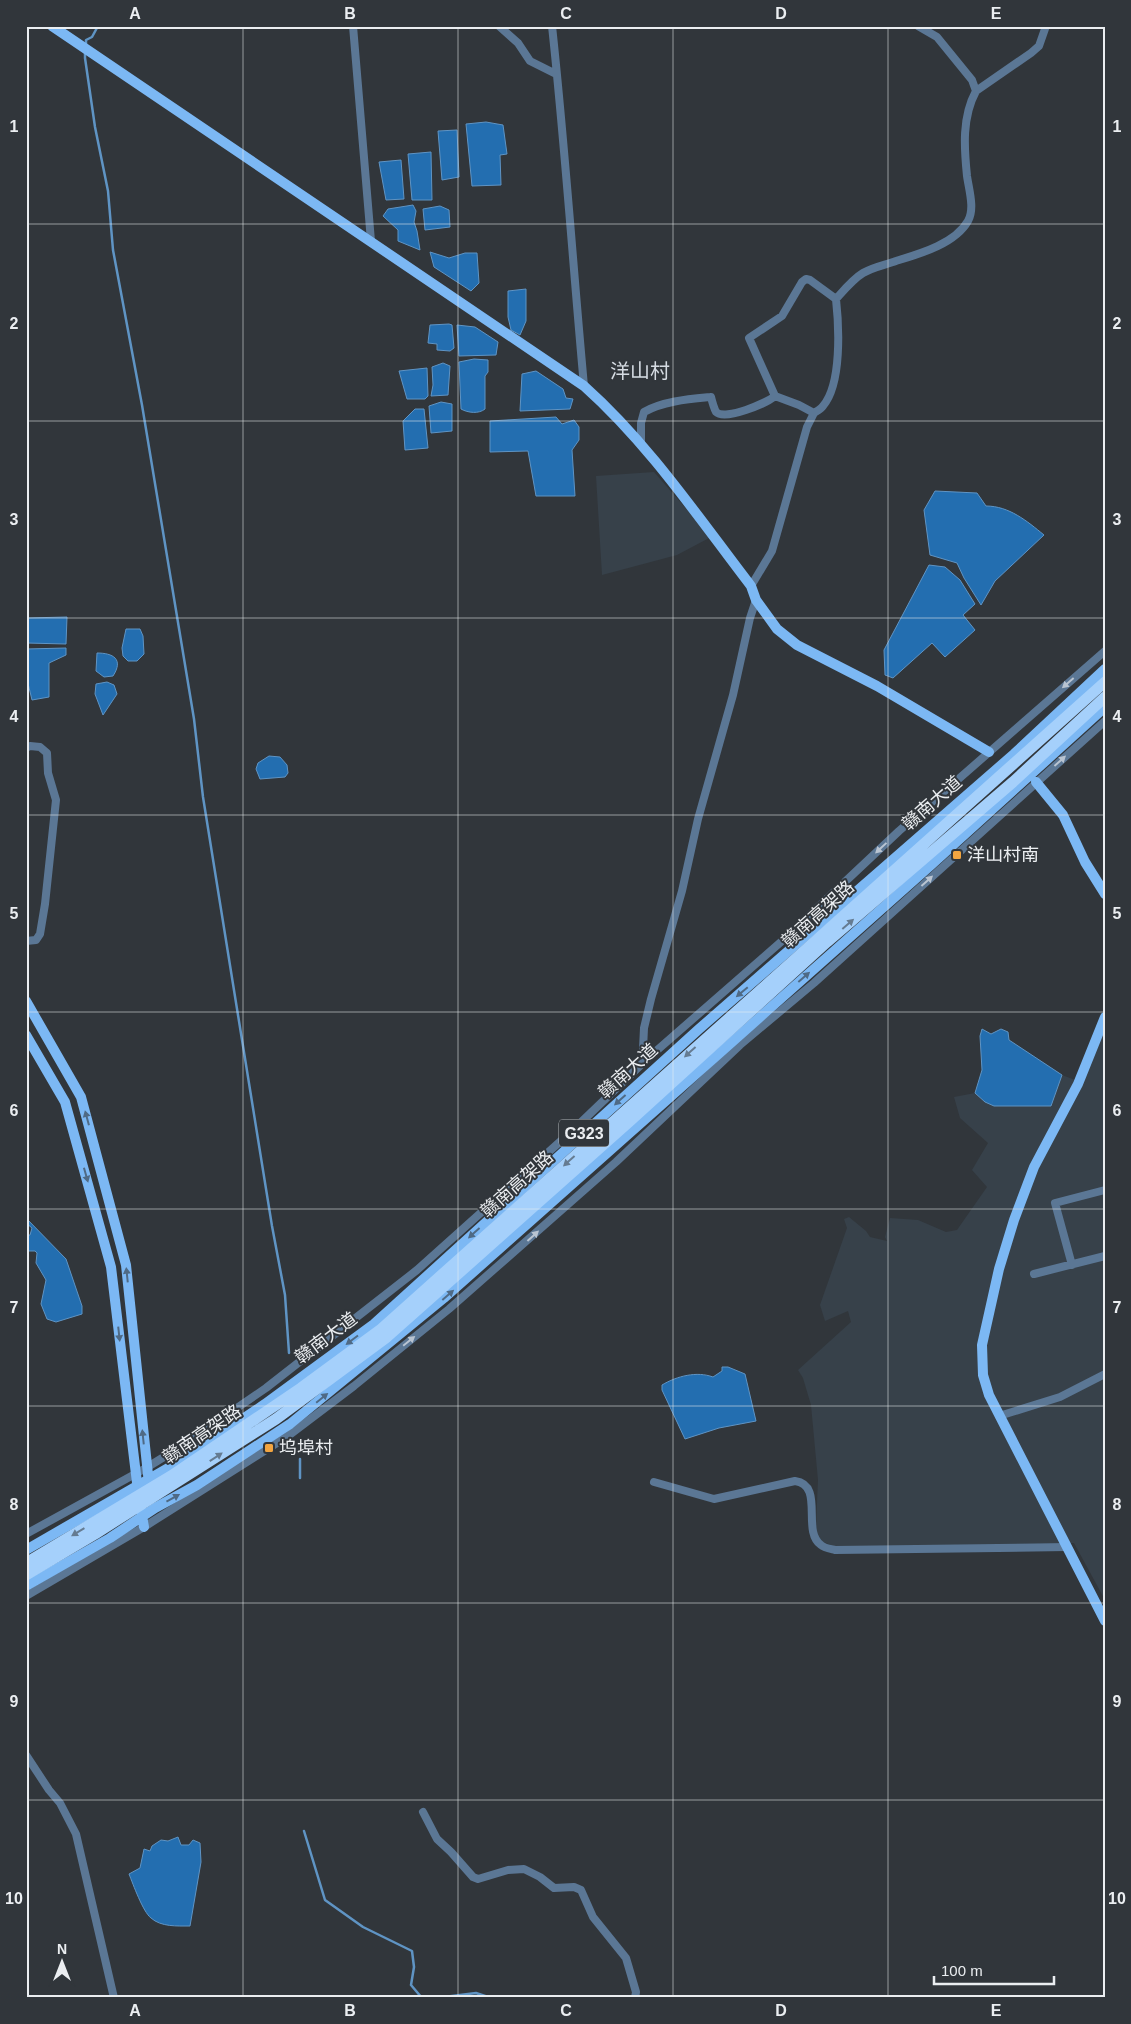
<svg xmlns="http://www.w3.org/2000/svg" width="1131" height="2024" viewBox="0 0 1131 2024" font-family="Helvetica,'Noto Sans SC',sans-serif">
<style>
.built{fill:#37414a}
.water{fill:#236eb0;stroke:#5f94c4}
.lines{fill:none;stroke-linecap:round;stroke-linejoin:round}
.stream{stroke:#5f94c4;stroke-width:2.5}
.minor{stroke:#5b7795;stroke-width:8}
.major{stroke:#7cb8f4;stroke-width:10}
.highway{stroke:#a5d0fb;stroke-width:11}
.oneway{fill:#b9c4d1}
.oneway2{fill:#657b91}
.oneway3{fill:#4f6a85}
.grid{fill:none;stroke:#ebeef1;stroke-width:1;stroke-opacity:0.55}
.poi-dot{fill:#f2a541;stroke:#31363b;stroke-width:2}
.labels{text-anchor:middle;stroke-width:4;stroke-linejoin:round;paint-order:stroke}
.shield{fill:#31363b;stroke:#b3b7ba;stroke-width:1}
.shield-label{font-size:16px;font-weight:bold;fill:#ebeef1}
.street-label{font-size:18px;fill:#ebeef1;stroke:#31363b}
.poi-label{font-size:18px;fill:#ebeef1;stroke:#31363b;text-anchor:start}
.quarter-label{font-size:20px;fill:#d5dbe2;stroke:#31363b}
.neatline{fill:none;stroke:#ebeef1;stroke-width:2}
.grid-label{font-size:16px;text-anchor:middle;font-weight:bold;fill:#ebeef1}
</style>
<rect width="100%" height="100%" fill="#31363b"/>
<path class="built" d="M654 472 711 537 677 555 602 575 596 476Z
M1105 1005V1600L1074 1543 835 1547 819 1540 816 1526 818 1480 811 1405 803 1378 798 1370 851 1322 848 1311 825 1321 820 1305 847 1228 844 1219 849 1217 866 1231 870 1237 887 1241 885 1237 890 1218 918 1220 946 1232 957 1230 987 1187 972 1170 988 1143 960 1118 954 1097 975 1093 985 1102 1002 1106H1050L1062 1075 1075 1080Z"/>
<path class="water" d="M486 122 503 125 507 154 500 155 501 185 472 186 466 124Z
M457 130 459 177 442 180 438 131Z
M431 152 432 200H412L408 154Z
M401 160 404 199 386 200 379 162Z
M413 205 416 211 414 222 417 231 420 250 398 241V230L383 216 388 209Z
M440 206 449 210 450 227 425 230 423 209Z
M430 252 449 258 465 253H477L479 283 471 291 434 267Z
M526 289V321L520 335 511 330 508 317V291Z
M449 324 452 325 454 348 450 351 437 350V344L428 343 430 325Z
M457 325 475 327 498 342 496 355 459 356Z
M474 359 488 360V372L485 376V409C479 414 468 413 461 409L459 362Z
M443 363 450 366 448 395 431 396 433 385 432 367Z
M427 368 428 396 425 399H407L399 371Z
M536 371 563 389 566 398 573 399 570 409 520 411 522 374Z
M441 402 452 404V431L431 433 429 406Z
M415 409H424L428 448 405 450 403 421Z
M556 417 562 424 574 420 579 427V440L572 450 575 496H536L528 451 490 452V421Z
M935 491 977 493 986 506C1009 506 1027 521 1044 535L995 581 981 605 964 578 957 563 930 555 924 510Z
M929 565 945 567 960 580 975 604 963 615 975 630 945 657 932 643 893 678 885 675 884 650Z
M67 617 66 644 26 643V618Z
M126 629H140L143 636 144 654 137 661H128L123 656 122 648Z
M66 648V655L49 663V697L32 700 26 675V649Z
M97 653C113 653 124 659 113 676L104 677 96 671Z
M107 682 114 685 117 694 103 715 95 694 96 684Z
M269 756 280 757 287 765 288 773 285 777 260 779 256 769 258 763Z
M982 1029 991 1034 1001 1029 1008 1032 1009 1040 1062 1075 1051 1106H994L985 1102 975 1093 982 1070 980 1036Z
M26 1218 66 1259 82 1306V1314L56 1322 47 1319 41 1304 46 1280 36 1263 37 1253 35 1251H26V1236L30 1235 32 1228 26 1223Z
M722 1367H728L745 1374 756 1421 719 1428 685 1439 662 1390V1385C677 1376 697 1371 713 1377L722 1371Z
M178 1837 181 1845H189L193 1840 200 1843 201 1862 190 1926C177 1926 161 1927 151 1918 143 1912 133 1884 129 1874L140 1868 144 1849 150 1851 152 1846 161 1840 168 1841Z"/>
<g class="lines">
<path class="stream" d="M86 46V40L92 37 98 26
M85 52V58L95 127 108 191 113 250 142 405 194 719 203 797 233 984 272 1226 285 1295 289 1353
M300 1478V1459
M304 1831 325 1900 363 1927 412 1951 414 1967 411 1985 422 1998
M436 1998 476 1993 491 1998"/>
<path class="minor" d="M353 26 371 241
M499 26 518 43 530 61 556 74
M552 26C565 146 573 266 584 386
M976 91 1031 53 1039 46 1046 26
M775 396 749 338 782 316 802 282 806 279 810 280 836 299C844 290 853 279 863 273 873 267 885 265 896 261 919 254 955 244 968 221 975 209 969 190 967 176 964 147 962 117 976 91L972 80 937 37 918 26
M814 413C817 411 821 409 823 406 842 384 839 326 836 299
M641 443V423L644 412C663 401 690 399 711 397 712 401 714 408 716 412 725 421 767 403 775 396L799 405 814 413 807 427 772 551 751 586
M26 748 30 746 40 747 47 753 48 773 56 800 45 904 40 934 36 940 26 941
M647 1059 643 1049 644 1028 651 999 682 891 698 819 733 695 750 618 756 600
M1072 1265 1055 1203 1105 1190
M1034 1274 1105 1256
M999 1416 1060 1397 1105 1374
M654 1482 714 1499 795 1481C825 1485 801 1531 821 1545 824 1548 831 1549 835 1550L1067 1547
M26 1534 146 1468 180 1447 266 1388 417 1270 573 1130 647 1059 782 941 899 831 1105 651
M26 1596 144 1527 288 1436 354 1386 449 1309 616 1162 740 1045 814 983 1105 721
M26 1755 49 1790 60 1803 76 1834 114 1998
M423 1812 437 1839 451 1852 473 1877 478 1879 508 1870 524 1869 540 1877 554 1888 574 1887 581 1890 593 1917 626 1958 636 1992 635 1998"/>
<path class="major" d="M52 26 584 386C649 444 698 517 751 586L756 600 777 629 797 645 877 686 989 752
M1036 782 1063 815 1085 862 1105 894
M26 1001 81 1097 126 1265 149 1484
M1105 1017 1078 1084 1034 1167 1014 1220 999 1269 982 1345 983 1375 989 1395 1105 1621
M26 1035 65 1102 111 1267 138 1491
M141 1510 144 1527
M26 1550 182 1460 265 1404 374 1324 699 1029 1014 754 1105 669
M26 1586 110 1538 155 1508 197 1485 290 1424 444 1298 931 865 1105 707"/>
<path class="highway" d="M26 1563 171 1476 301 1388 380 1330 1105 682
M26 1575 95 1534 276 1419 387 1337 629 1122 827 942 1013 782 1105 697"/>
</g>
<defs><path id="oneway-solid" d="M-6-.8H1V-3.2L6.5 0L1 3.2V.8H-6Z" transform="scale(1.25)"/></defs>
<g class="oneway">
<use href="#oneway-solid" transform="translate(1068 683) rotate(139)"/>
<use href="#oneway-solid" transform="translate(1060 761) rotate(-42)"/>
<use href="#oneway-solid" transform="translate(881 848) rotate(137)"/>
<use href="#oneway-solid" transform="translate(927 881) rotate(-42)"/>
<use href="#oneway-solid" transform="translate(533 1236) rotate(-42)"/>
<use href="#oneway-solid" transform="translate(409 1341) rotate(-39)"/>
</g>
<g class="oneway2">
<use href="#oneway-solid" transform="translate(848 924) rotate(-41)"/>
<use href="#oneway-solid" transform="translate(690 1052) rotate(138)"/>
<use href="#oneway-solid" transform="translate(569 1161) rotate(138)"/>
<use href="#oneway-solid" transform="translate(216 1457) rotate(-33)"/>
<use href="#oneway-solid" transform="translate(78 1532) rotate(149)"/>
</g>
<g class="oneway3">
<use href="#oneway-solid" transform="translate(804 977) rotate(-41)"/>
<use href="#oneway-solid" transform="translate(742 992) rotate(140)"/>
<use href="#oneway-solid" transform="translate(620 1100) rotate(138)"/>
<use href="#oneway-solid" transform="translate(87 1118) rotate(-105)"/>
<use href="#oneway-solid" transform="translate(86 1175) rotate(74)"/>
<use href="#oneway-solid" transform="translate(474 1233) rotate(138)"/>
<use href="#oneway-solid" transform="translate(127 1275) rotate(-96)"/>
<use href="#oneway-solid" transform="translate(448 1295) rotate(-41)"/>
<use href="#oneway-solid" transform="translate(119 1334) rotate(84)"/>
<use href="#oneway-solid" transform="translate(352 1340) rotate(143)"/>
<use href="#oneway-solid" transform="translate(322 1398) rotate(-39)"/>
<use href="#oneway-solid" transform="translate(143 1437) rotate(-96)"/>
<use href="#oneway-solid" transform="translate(173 1498) rotate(-29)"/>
</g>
<path class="grid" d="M243 26V1998M458 26V1998M673 26V1998M888 26V1998M26 224H1105M26 421H1105M26 618H1105M26 815H1105M26 1012H1105M26 1209H1105M26 1406H1105M26 1603H1105M26 1800H1105"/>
<g class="poi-dot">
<rect x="952" y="850" width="10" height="10" rx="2.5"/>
<rect x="264" y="1443" width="10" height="10" rx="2.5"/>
</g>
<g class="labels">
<rect class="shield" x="559" y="1119.5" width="50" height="27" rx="4"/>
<g class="shield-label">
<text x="584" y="1139">G323</text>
</g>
<g class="street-label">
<text transform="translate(932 803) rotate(-41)" y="6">赣南大道</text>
<text transform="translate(818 914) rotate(-42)" y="6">赣南高架路</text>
<text transform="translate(628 1071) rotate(-42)" y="6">赣南大道</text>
<text transform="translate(517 1184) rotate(-42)" y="6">赣南高架路</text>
<text transform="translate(326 1338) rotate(-37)" y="6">赣南大道</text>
<text transform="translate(202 1434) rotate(-34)" y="6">赣南高架路</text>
</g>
<g class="poi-label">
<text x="967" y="861">洋山村南</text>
<text x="279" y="1454">坞埠村</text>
</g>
<g class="quarter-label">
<text x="640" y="378">洋山村</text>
</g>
</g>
<rect width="1131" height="2024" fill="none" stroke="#31363b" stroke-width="55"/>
<g transform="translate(62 1962)" stroke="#31363b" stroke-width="4" paint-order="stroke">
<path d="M0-4L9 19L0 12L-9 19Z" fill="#ebeef1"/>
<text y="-8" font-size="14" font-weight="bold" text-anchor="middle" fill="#ebeef1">N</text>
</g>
<path d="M934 1976v8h120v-8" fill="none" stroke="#ebeef1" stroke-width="2.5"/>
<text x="941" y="1976" font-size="15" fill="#ebeef1" stroke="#31363b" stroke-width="4" paint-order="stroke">100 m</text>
<rect x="28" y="28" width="1076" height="1968" class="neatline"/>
<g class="grid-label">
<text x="135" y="19">A</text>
<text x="350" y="19">B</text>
<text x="566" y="19">C</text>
<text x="781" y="19">D</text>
<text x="996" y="19">E</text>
<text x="14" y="132">1</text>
<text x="1117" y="132">1</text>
<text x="14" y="329">2</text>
<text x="1117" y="329">2</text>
<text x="14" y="525">3</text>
<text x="1117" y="525">3</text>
<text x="14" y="722">4</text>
<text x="1117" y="722">4</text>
<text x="14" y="919">5</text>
<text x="1117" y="919">5</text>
<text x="14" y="1116">6</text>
<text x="1117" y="1116">6</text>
<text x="14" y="1313">7</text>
<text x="1117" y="1313">7</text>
<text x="14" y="1510">8</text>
<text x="1117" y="1510">8</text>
<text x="14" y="1707">9</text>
<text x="1117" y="1707">9</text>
<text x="14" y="1904">10</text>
<text x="1117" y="1904">10</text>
<text x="135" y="2016">A</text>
<text x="350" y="2016">B</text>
<text x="566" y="2016">C</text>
<text x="781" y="2016">D</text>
<text x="996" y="2016">E</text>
</g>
</svg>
